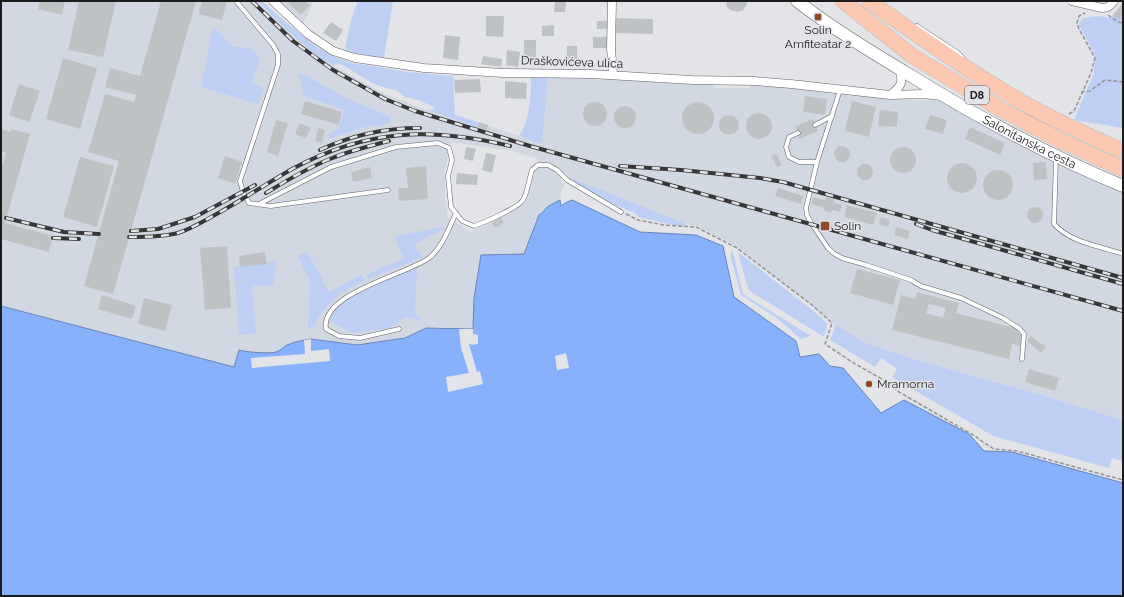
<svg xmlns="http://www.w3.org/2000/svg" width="1124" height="597" viewBox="0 0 1124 597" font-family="Raleway,sans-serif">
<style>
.built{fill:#d2d8e2;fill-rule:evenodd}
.green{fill:#bdd0f4}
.water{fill:#87b0fd;stroke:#6783ba}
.pier{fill:#e2e4e8}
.building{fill:#bfc2c5;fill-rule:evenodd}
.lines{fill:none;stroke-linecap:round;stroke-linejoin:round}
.lane-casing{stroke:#5e5f63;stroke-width:5}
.street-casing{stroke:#5e5f63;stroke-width:9}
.secondary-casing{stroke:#5e5f63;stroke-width:13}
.highway-casing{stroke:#bfbfc0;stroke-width:16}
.path{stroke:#929397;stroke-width:1.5;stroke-dasharray:4 2;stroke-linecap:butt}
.lane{stroke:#fff;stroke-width:4}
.street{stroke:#fff;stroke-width:8}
.secondary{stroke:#fff;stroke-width:12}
.highway{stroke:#fdc8b1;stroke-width:15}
.rail-casing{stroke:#373739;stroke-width:4}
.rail{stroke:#e2e4e8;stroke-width:2.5;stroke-dasharray:8;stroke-linecap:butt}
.poi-dot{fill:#914927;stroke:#e2e4e8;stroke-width:1.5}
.labels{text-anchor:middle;stroke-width:3;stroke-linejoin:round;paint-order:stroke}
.shield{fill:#e2e4e8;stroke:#57575a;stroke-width:1}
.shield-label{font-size:11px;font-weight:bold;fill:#1b1b1d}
.poi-label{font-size:12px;fill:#1b1b1d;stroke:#e2e4e8;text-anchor:start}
.street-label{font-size:12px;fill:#1b1b1d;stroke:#e2e4e8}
</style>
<rect width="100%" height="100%" fill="#e2e4e8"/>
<path class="built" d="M1 1H257L264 9 320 58 381 92 418 107 476 127 478 122 542 144 548 78H599L715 83V88H750L751 84 894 99 940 101 953 106 1048 159 1123 192V420L1038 394 917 360 868 344 836 325 738 247 697 226 686 224 567 178 561 179V183L565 184 561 191V207L560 201 547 207 543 212 539 215 524 255H481L474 298 556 347 458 329 442 327 426 328 405 338 357 345 311 339 287 345 276 352H257L250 353 239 350 234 367 1 306ZM451 142 512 151 538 159 526 202 486 225 470 232 448 217 445 200V170Z
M279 1H314L303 24Z"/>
<path class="green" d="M257 1H262L275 13 317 47 337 58 353 63 408 72 439 75 453 76 455 115 478 122 476 127 425 109 432 110 435 108 419 100 405 97 395 89 392 90 372 83 341 64 333 65 320 58 290 33Z
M358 1H393L384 58 355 53 345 49 351 19Z
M1123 4V128L1074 120 1094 73 1095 55 1079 25 1082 18 1099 16 1111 18Z
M213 26 232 46 252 49 260 58 252 82 264 89 258 104 201 87Z
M298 73 311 78 346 98 391 117 388 124 365 127 328 139 330 133 339 128 344 110 304 96Z
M531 78H548L542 144 519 136C530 119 531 98 531 78Z
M567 178H571L686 224 684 226 669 224 638 217 635 213 613 204 592 194Z
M444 227V229L416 243V249L424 257 368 279 366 275 398 261 403 257 394 236Z
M307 251 329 292 361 275 365 280 340 294 324 309 313 327 308 329 310 282 298 256Z
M731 251 733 252 743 294 811 336 801 339 778 319 741 295 731 258Z
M738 252 821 317 827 324 824 337 753 293 748 289Z
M277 261 273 285 252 286 256 333 239 335 234 267Z
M417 266 415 312 423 321 405 317 389 328 352 333 329 320 335 310 345 300Z
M836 325 868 344 917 360 1038 394 1123 420V461L1112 458 1109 468 993 436 892 377 897 369 881 358 875 367 830 340Z"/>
<path class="water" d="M560 200 561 206 567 202 572 200 640 232 696 235 723 246 734 297 796 341 800 357 819 354 830 366 843 368 881 413 904 400 969 434 984 451 1012 452 1123 483V596H1V306L234 367 239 350C245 352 270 354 276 352 280 351 283 347 287 345 294 342 303 340 311 339L357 345 405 338 426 328 473 329 474 298 481 255 524 254 539 215 543 212 547 207Z"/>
<path class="pier" d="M459 329H473V334L478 335V344L471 345V344H469L477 372 480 371 483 384 448 392 446 377 469 373 461 348Z
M311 339V351L329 349 330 361 252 368 251 358 305 354 304 340Z
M566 353 569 368 557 370 555 356Z"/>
<path class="building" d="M40 1H65L62 15 38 9Z
M79 1H116L103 57 68 50Z
M161 1H196L113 294 84 286 119 161 88 152 105 94 134 102 136 95 105 87 110 68 140 76Z
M202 1H227L222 20 199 14Z
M286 1H305L310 5 301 15Z
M555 1H566L565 12H554Z
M726 1H747V4L743 10 737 12 730 10 727 7Z
M1123 2V15L1119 20 1113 15Z
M486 16H504L503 37 486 36Z
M615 18 653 19V34L615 33Z
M597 21H610V29H597Z
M331 22 343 30 336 41 323 33Z
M554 25V36H542V26Z
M445 35 460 37 458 60 443 58Z
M593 37H608V48H593Z
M524 40H536V60H524Z
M567 46H577V63H567Z
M507 50 520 52 518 67 506 65Z
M483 56 502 59 501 67 481 64Z
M63 58 97 68 80 129 46 119Z
M480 79 481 92 455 93 454 80Z
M505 81 527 83 526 99 505 98Z
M19 84 40 91 29 122 9 115Z
M805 96 827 99 825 115 803 112Z
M305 101 342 112 339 125 301 114Z
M852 101 876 107 869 137 845 131Z
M583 114a12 12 0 1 1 24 0a12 12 0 1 1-24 0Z
M682 118a16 16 0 1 1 32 0a16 16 0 1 1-32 0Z
M614 117a11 11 0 1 1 22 0a11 11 0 1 1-22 0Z
M880 110 898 112 897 127 878 126Z
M746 126a13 13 0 1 1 26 0a13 13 0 1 1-26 0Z
M930 115 947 120 943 134 925 129Z
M719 125a10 10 0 1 1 20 0a10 10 0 1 1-20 0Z
M813 119 818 131 800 139 795 126Z
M276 120 288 123 278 156 267 152Z
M479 122 488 125 487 130 477 127Z
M300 123 311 128 306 138 295 134Z
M970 127 1005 143 1000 155 965 139Z
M318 128 325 130 322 143 315 141Z
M1 129 10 132 11 129 30 134 5 223 53 236 49 252 1 239V170L6 153 1 151Z
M834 154a8 8 0 1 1 16 0a8 8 0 1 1-16 0Z
M890 160a13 13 0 1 1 26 0a13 13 0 1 1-26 0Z
M466 147 476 149 473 161 464 159Z
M486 153 496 155 492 173 482 170Z
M776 154 782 165 777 167 771 156Z
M225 156 242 162 235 184 218 178Z
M80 157 114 166 97 227 63 217Z
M1046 162 1047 179 1034 180 1033 163Z
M947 178a15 15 0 1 1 30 0a15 15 0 1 1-30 0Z
M857 172a8 8 0 1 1 16 0a8 8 0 1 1-16 0Z
M426 166 428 199 399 201 398 188H408L406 168Z
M370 167 372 178 353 182 351 172Z
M983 185a15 15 0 1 1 30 0a15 15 0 1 1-30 0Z
M457 173 478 175 477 185 456 184Z
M778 188 803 196 801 204 775 196Z
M813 197 825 200 826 197 835 200 834 203 842 205 840 212 832 210 831 213 823 210 824 208 811 204Z
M847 205 877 213 873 225 844 217Z
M1027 215a8 8 0 1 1 16 0a8 8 0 1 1-16 0Z
M501 217 504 223 495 228 492 223Z
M881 217 890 220 888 227 879 224Z
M896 227 910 231 908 239 894 235Z
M227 246 231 308 205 310 200 248Z
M265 252 267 264 240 267 239 256Z
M857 269 900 280 893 305 850 293Z
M917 292 959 303 956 313 1019 329 1018 333 1023 334 1020 346 1012 344 1009 359 892 330 901 295 915 299ZM929 304 946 308 943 318 926 313Z
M102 295 136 306 132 319 98 309Z
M144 298 172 305 165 331 138 324Z
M1031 336 1046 347 1041 353 1027 341Z
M1029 369 1059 378 1055 391 1025 382Z"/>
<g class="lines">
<defs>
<path id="lane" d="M236 1 273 45 278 54V65L240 181 243 192 249 203 271 206 388 190
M917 26 958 53 962 57
M840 90 817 162 806 208 807 215 811 223 828 248 833 253 842 258 866 265 911 280 921 286 961 298 1003 318 1020 329 1024 334 1022 359
M815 125 832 116
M798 133 789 137 786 147 789 157 799 162H817
M1056 158 1054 224C1071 243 1100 246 1123 254
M259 204 331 167 396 147 438 143 449 148 452 160 448 176 451 207 462 221 474 226C483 223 518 208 523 200 528 191 529 179 532 170L538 165H548L557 170 567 180 621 212
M399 329 360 338 339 336 326 329C320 293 406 275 429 258 442 248 449 228 456 213"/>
<path id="street" d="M273 1 308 34 333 51 355 58 424 68 503 73 591 74 692 80 754 81 791 84 890 95 923 94 941 96
M612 1 611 48 613 75
M1072 1 1102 8C1108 8 1110 6 1114 1
M890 95C901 87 904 83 899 69"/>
<g id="secondary">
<path id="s1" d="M797 1C832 28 870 51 908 74 977 117 1048 155 1123 186"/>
</g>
<path id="highway" d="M843 1 911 55 1000 109 1061 141 1123 169
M869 1C921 38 974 75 1029 106 1060 123 1091 137 1123 151"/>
</defs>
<use href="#lane" class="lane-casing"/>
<use href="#street" class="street-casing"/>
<use href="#secondary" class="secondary-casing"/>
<use href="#highway" class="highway-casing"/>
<path class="path" d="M1108 15 1118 22 1123 23
M1081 92 1090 91 1105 80 1123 82
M1069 114 1074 111 1091 73 1095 58 1079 29 1077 23 1079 16 1085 13
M626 214 638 220 664 225 696 227 737 248 812 305 832 323 825 344 852 362 880 378 899 392 975 436 983 442 994 449 1017 451 1123 480"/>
<use href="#lane" class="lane"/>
<use href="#street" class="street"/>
<use href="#secondary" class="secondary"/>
<use href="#highway" class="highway"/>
<defs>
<path id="rail" d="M252 1 293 41 333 70 385 99 415 111 530 146 1123 311
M320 150C352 135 385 128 420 128
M620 166 681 170 760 178 783 182 1123 278
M266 193C286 181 307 168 330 159 349 151 369 146 389 141
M6 218 64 232 99 234
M916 224 932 230 1123 284
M131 231 158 229 195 217 255 185
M129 237C145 237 162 237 178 233 190 229 202 222 213 216 241 201 267 183 294 168 368 129 430 127 510 146
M53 238 79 239"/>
</defs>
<use href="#rail" class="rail-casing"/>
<use href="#rail" class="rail"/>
</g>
<g class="poi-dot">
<rect x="814" y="13" width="8" height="8" rx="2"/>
<rect x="820" y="221" width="10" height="10" rx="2"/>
<circle cx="869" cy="384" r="4"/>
</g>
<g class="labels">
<rect class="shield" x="965" y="86" width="24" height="18" rx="3"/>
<g class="shield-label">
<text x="977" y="99">D8</text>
</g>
<g class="poi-label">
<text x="818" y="34" text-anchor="middle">Solin<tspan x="818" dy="14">Amfiteatar 2</tspan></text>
<text x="834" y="230">Solin</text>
<text x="877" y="388">Mramorna</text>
</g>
<g class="street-label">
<text transform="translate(572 62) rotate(2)" y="4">Draškovićeva ulica</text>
<text dy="4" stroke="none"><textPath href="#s1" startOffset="272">Salonitanska cesta</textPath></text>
</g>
</g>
<rect width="1124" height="597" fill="none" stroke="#1b1b1d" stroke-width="4"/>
</svg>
